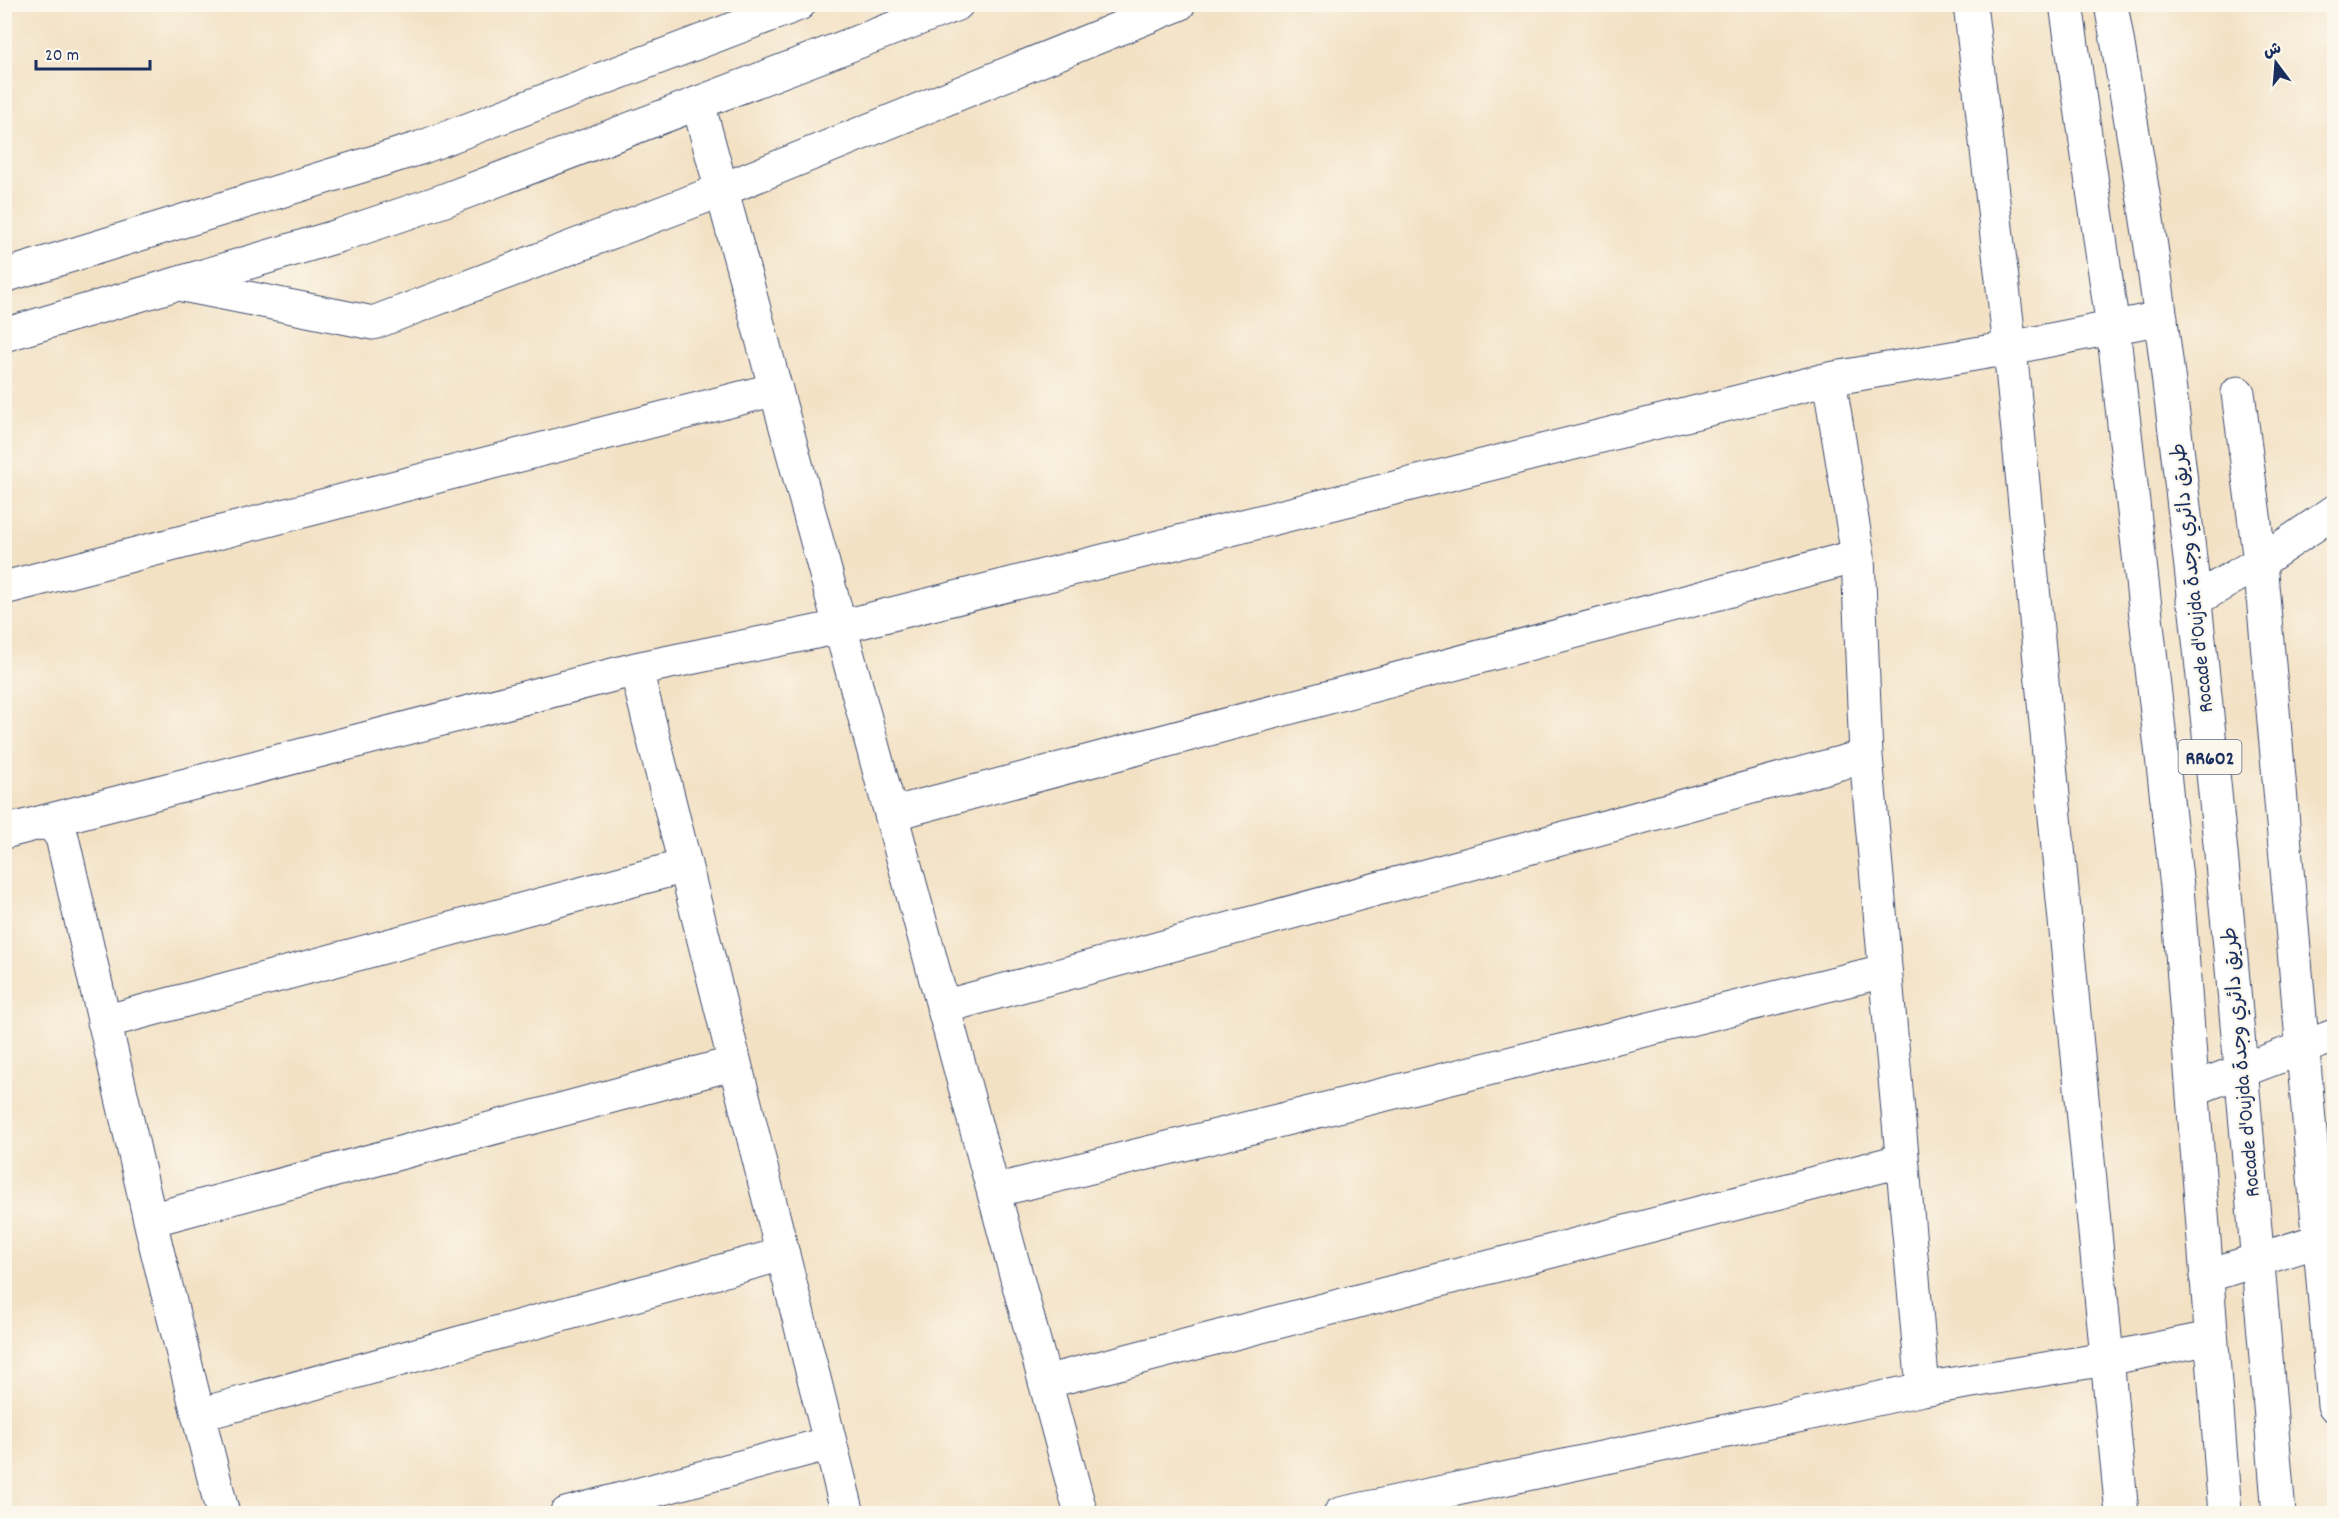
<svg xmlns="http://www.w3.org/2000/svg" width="2339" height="1518" viewBox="0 0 2339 1518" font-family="Dekko,'Playpen Sans Arabic',sans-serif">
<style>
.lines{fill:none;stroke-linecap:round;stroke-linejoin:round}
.minor-casing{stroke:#3b4a6d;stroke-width:35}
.major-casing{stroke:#3b4a6d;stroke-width:35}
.highway-casing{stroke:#3b4a6d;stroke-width:35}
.minor{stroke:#fff;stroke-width:33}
.major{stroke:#fff;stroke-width:33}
.highway{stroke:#fff;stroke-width:33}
.labels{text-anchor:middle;stroke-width:4.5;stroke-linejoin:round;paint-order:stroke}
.shield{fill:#fbf7ec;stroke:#5e6b89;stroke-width:1.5}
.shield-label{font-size:20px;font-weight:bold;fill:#1b2f5e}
.street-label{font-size:21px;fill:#1b2f5e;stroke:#fbf7ec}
</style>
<rect width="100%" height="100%" fill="#fbf7ec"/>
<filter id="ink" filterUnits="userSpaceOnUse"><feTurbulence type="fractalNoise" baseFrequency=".0167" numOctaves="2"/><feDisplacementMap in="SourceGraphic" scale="12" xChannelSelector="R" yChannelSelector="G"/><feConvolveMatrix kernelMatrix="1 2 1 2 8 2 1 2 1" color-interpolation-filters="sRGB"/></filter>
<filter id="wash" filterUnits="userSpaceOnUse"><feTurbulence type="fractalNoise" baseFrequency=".008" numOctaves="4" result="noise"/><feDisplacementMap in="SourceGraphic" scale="24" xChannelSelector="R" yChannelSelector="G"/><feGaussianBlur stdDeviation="1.35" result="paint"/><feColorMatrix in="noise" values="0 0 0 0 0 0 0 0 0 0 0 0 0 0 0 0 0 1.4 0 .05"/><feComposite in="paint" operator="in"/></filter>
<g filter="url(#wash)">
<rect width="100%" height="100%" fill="#f3e1c4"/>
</g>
<g filter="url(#ink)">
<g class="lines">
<defs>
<path id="minor" d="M1970 4 2010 348 2122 1514
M698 103 1081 1514
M178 284 373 323 722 190 1179 4
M1829 379 1858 556 1866 756 1923 1389
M2238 393 2260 562 2334 1405
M4 588 776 389
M2193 601 2260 562 2334 512
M636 669 848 1514
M891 814 1858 556
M43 823 53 825 62 837 156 1246 223 1514
M4 832 636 669 840 627 1829 379 2010 348 2161 318
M943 1007 1866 756
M104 1022 685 866
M2193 1089 2334 1036
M994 1191 1884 971
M150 1220 735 1063
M2206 1276 2334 1236
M1045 1382 1900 1161
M198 1415 783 1254
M566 1514 830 1443
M1340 1514 1923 1389 2106 1359 2211 1338"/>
<path id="major" d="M4 276 420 148 799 4
M4 335 338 236 442 201 957 4"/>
<path id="highway" d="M2066 4 2113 328 2177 887 2225 1514
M2111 4C2129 110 2148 215 2161 321 2213 717 2246 1116 2279 1514"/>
</defs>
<use href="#minor" class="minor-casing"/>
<use href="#major" class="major-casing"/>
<use href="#highway" class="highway-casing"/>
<use href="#minor" class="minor"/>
<use href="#major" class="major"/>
<use href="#highway" class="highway"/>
</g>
</g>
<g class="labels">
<rect class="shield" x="2178.5" y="740" width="63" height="34" rx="4.5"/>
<g class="shield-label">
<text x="2210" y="764">RR602</text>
</g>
<g class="street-label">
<text transform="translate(2191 578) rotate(-96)" y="7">Rocade d'Oujda طريق دائري وجدة</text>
<text transform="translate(2240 1062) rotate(-95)" y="7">Rocade d'Oujda طريق دائري وجدة</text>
</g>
</g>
<rect width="2339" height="1518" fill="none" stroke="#fbf7ec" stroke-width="24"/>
<g transform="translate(2276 63) rotate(344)" stroke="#fbf7ec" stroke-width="4.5" paint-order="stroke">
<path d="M0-4.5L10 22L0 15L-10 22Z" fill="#1b2f5e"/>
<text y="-9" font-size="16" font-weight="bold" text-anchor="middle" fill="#1b2f5e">ش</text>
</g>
<path d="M36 60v9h114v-9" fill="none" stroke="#1b2f5e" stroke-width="3"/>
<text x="45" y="60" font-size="18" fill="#1b2f5e" stroke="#fbf7ec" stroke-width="4.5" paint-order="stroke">20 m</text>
</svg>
